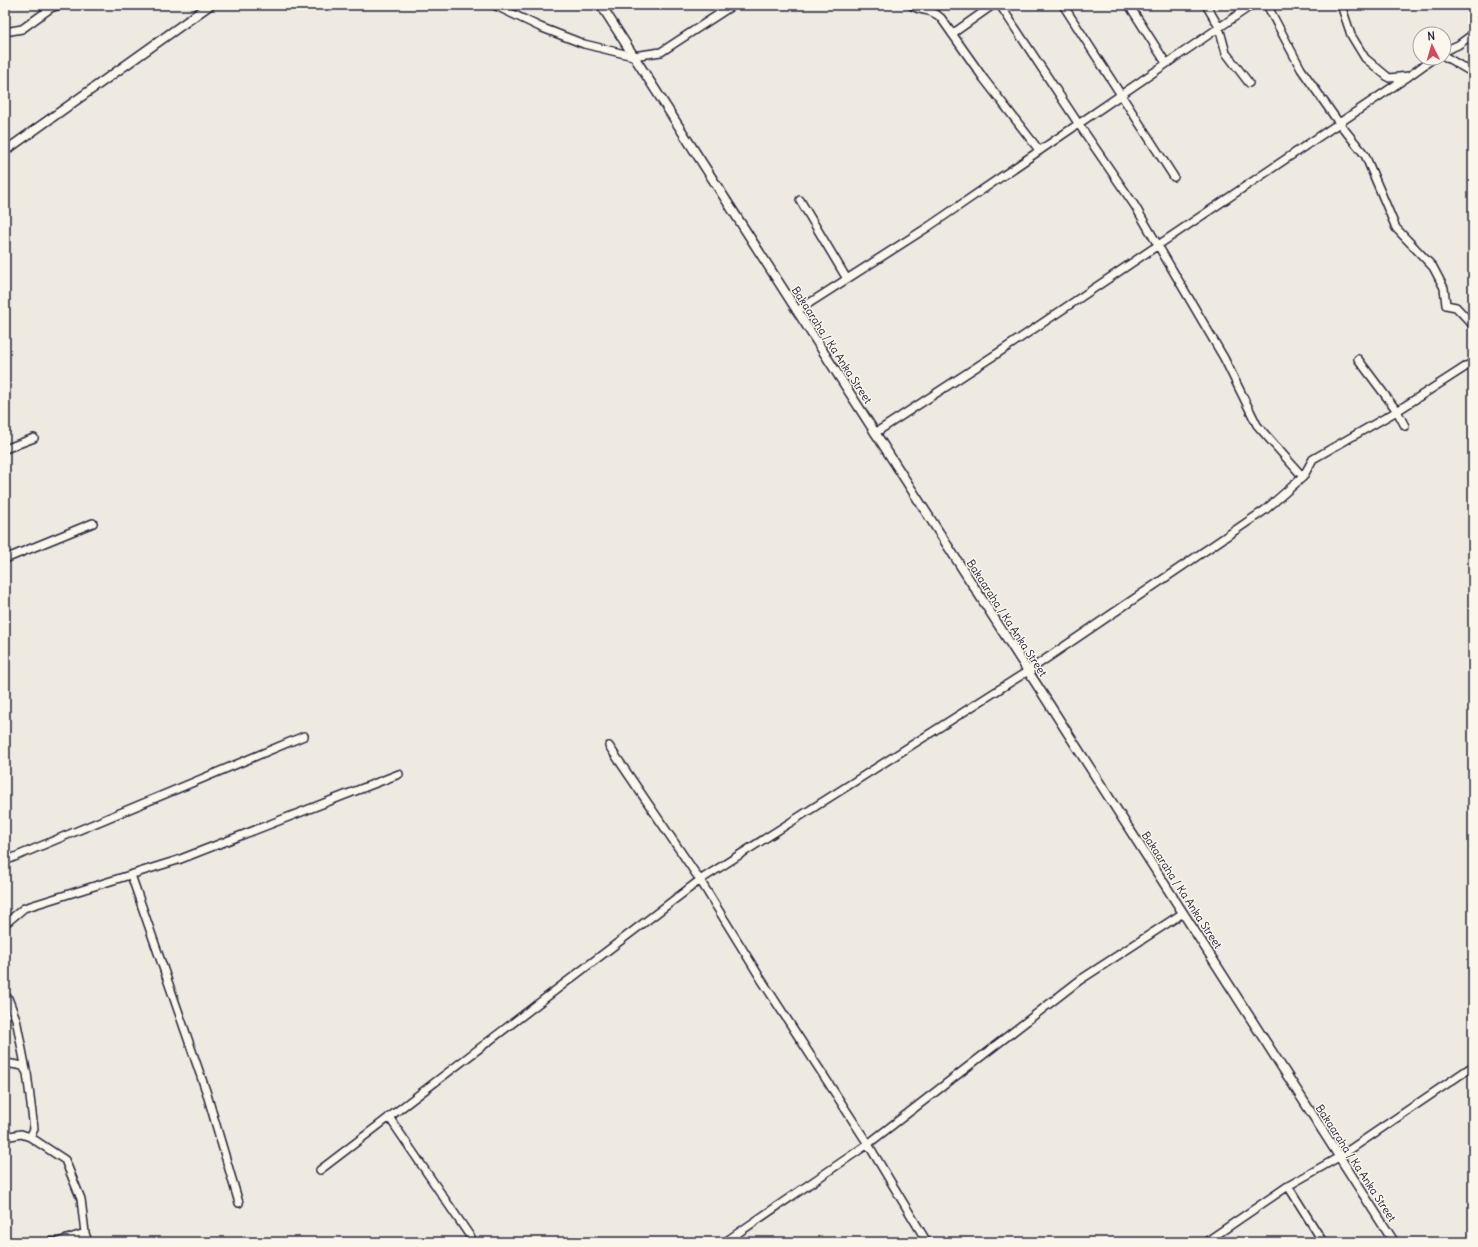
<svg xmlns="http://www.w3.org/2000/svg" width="1478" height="1247" viewBox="0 0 1478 1247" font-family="Delius,sans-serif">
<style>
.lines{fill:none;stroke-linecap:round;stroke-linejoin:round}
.minor-casing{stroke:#22223b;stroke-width:10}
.tertiary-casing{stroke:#22223b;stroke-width:11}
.minor{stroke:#fbf7ec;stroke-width:7}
.tertiary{stroke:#fbf7ec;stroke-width:8}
.labels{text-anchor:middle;stroke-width:3;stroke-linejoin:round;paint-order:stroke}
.street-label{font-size:11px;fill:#22223b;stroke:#fbf7ec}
</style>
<rect width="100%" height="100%" fill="#eeeae2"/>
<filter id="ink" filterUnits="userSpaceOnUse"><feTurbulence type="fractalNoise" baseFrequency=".025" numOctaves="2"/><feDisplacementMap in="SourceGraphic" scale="8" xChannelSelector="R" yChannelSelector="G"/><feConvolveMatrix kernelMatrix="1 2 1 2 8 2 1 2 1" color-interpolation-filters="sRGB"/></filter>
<g filter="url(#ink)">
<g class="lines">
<defs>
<path id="minor" d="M494 5 540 27 584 44 633 56 661 52 733 5
M911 5C922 13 929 7 941 18L984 79 1039 150
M1000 5 1078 123 1135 206 1224 358 1257 425 1303 477
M1063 5 1174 177
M1129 5 1166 63
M1206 5 1219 27 1226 53 1249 83
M1267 5 1301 69 1339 123 1365 155 1396 228 1433 267 1444 288 1446 305 1456 307 1473 325
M1341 5 1351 35 1365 58 1389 78 1409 76 1434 58
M5 32 22 29 51 8 59 5
M952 34 993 5
M1444 51 1458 45 1473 34
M1444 56 1473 73
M800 200 847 279
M797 311 928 227 1252 5
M1358 359 1397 411 1405 426
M875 433 1001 351 1409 76
M5 449 34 438
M5 559 93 523
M609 746 700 880 761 979 868 1144 725 1242
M5 861 304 736
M131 875 206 1091 239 1203
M5 924 24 908 178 860 399 774
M5 997 8 998 16 1019 26 1070
M5 1065 6 1063 23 1066 27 1073 34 1129 30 1137
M389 1117 474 1242
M5 1137 21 1134 30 1137 65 1160 81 1199 85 1233
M320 1170 700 880 1028 671 1265 510 1303 477 1313 459 1397 411 1473 362
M1288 1186 1323 1242
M50 1242H58L85 1233 88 1242
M927 1242 868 1144 1080 980 1183 913
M1206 1242 1288 1186 1339 1157 1473 1066"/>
<path id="tertiary" d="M601 5 1394 1242
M5 151 210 5"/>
</defs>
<use href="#minor" class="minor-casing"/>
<use href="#tertiary" class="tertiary-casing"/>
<use href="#minor" class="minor"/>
<use href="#tertiary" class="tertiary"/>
</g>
</g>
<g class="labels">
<g class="street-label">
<text transform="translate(832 345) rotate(57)" y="4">Bakaaraha / Ka Anka Street</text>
<text transform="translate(1007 618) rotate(57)" y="4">Bakaaraha / Ka Anka Street</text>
<text transform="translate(1182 890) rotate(57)" y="4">Bakaaraha / Ka Anka Street</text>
<text transform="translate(1356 1163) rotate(57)" y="4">Bakaaraha / Ka Anka Street</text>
</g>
</g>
<rect width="1478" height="1247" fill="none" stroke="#fbf7ec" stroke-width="20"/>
<rect x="10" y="10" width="1458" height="1227" fill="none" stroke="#22223b" stroke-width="1.5" filter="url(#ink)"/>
<g transform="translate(1432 46) rotate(355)"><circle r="19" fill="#fbf7ec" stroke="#a4a2a5"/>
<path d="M0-3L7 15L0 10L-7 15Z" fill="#d1495b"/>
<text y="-6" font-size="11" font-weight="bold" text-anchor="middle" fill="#22223b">N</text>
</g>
</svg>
